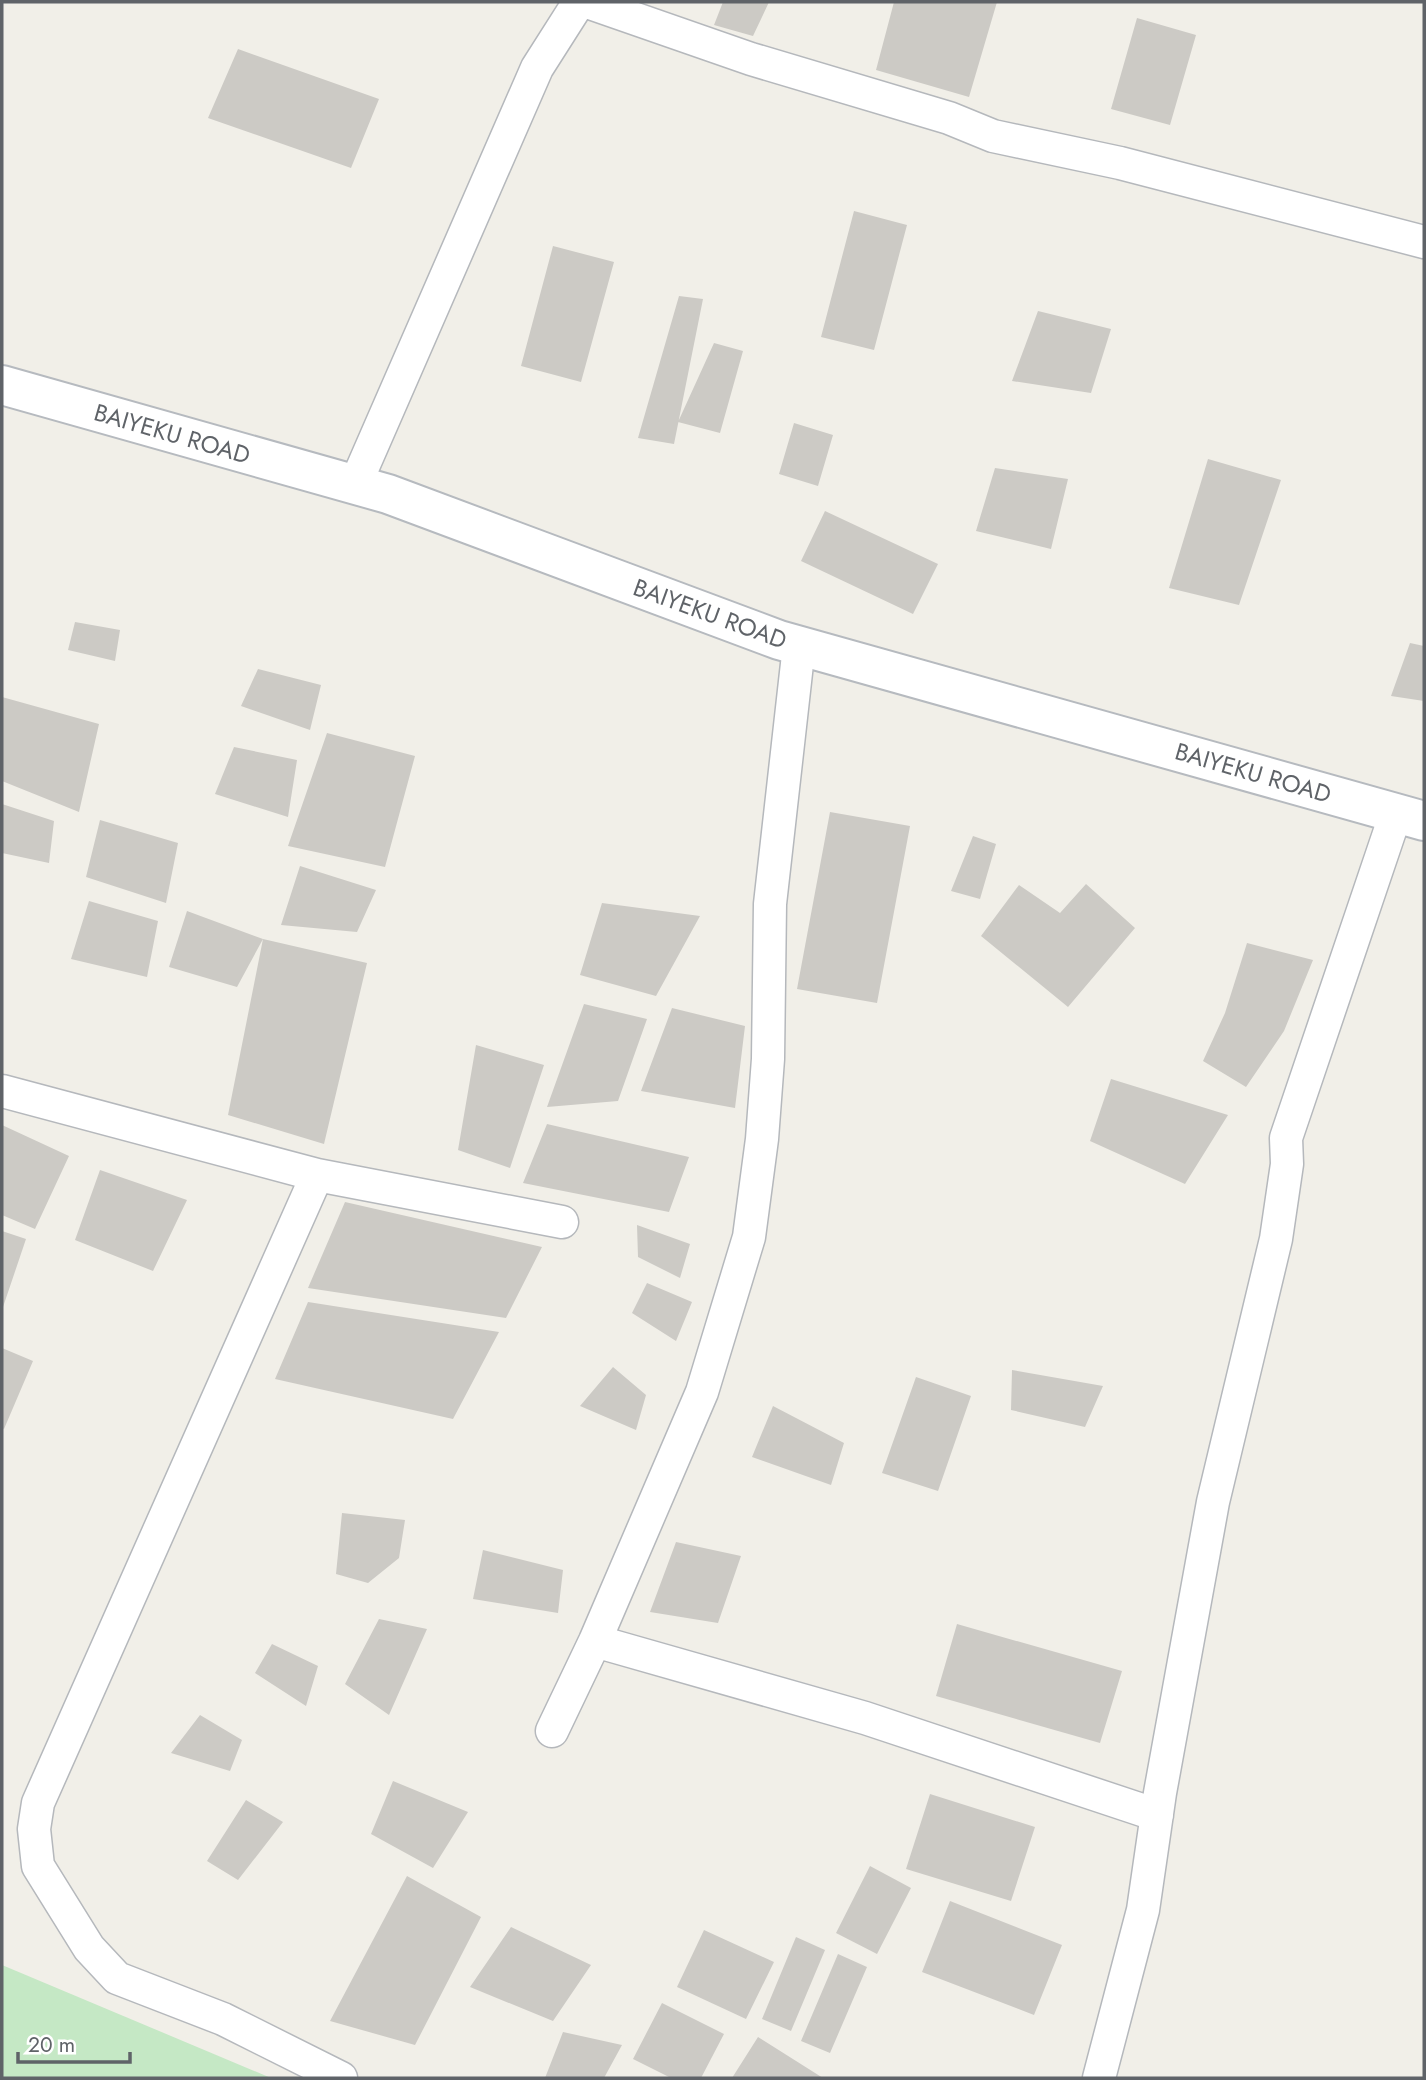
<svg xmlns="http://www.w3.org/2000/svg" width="1426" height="2080" viewBox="0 0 1426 2080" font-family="Jost,sans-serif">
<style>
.green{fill:#c5e8c5}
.building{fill:#cccac5}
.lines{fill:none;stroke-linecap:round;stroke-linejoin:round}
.street-casing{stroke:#b5b8bc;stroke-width:35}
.secondary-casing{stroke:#b6babf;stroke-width:42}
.street{stroke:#fff;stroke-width:32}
.secondary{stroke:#fff;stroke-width:38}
.labels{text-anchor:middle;stroke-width:5;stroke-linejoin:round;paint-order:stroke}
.street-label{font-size:24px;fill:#5f6368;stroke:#fff}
</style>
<rect width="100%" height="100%" fill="#f1efe8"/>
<path class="green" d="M2 1965 271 2078H2Z"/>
<path class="building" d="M723 2H769L753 36 714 25Z
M894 2H997L969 97 876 70Z
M1137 18 1196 35 1170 125 1111 109Z
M238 49 379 99 351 168 208 118Z
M854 211 907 225 874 350 821 337Z
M553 246 614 262 581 382 521 366Z
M679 296 703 299 674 444 638 438Z
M1038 311 1111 329 1091 393 1012 381Z
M714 343 743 351 720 433 678 422Z
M794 423 833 435 818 486 779 474Z
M1208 459 1281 480 1239 605 1169 588Z
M995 468 1068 479 1051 549 976 531Z
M825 511 938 564 913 614 801 561Z
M75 622 120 630 115 661 68 650Z
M1410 643 1424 646V701L1391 696Z
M258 669 321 685 310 730 241 706Z
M2 697 99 724 79 812 2 781Z
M327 733 415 756 385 867 288 846Z
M234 747 297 760 288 817 215 794Z
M2 804 54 821 49 863 2 853Z
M830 812 910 826 877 1003 797 989Z
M100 820 178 843 166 903 86 877Z
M973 836 996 844 980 899 951 891Z
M300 866 376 890 357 932 281 925Z
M1086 884 1135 928 1068 1007 981 936 1019 885 1060 913Z
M89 901 158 921 147 977 71 959Z
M602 903 700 916 656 996 580 975Z
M187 911 263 939 237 987 169 967Z
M263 939 367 963 324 1144 228 1115Z
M1247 943 1313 960 1284 1031 1246 1087 1203 1061 1225 1013Z
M584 1004 647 1019 618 1101 547 1107Z
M672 1008 745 1026 735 1108 641 1091Z
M476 1045 544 1065 510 1168 458 1150Z
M1111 1079 1228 1115 1185 1184 1090 1141Z
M547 1124 689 1157 669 1212 523 1183Z
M2 1125 69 1156 35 1229 2 1215Z
M100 1170 187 1200 153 1271 75 1240Z
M345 1202 542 1247 506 1318 308 1288Z
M637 1225 690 1244 680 1278 638 1257Z
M2 1231 26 1239 2 1310Z
M647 1283 692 1302 676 1341 632 1313Z
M308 1302 499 1332 453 1419 275 1379Z
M2 1348 33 1361 4 1429 2 1428Z
M613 1367 646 1395 636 1430 580 1406Z
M1012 1370 1103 1386 1085 1427 1011 1410Z
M916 1377 971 1396 938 1491 882 1473Z
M773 1406 844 1443 831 1485 752 1457Z
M342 1513 405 1520 399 1558 368 1583 336 1574Z
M676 1542 741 1556 718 1623 650 1612Z
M483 1550 563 1570 558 1613 473 1599Z
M379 1619 427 1629 389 1715 345 1684Z
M957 1624 1122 1671 1100 1743 936 1696Z
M272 1644 318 1666 306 1706 255 1673Z
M200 1715 242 1740 230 1771 171 1753Z
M393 1781 468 1812 433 1868 371 1834Z
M930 1794 1035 1827 1011 1901 906 1869Z
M246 1800 283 1822 238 1880 207 1861Z
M870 1866 911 1888 877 1954 836 1933Z
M407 1876 481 1917 415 2045 330 2021Z
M950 1901 1062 1945 1034 2015 922 1972Z
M511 1927 591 1965 553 2021 470 1987Z
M704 1930 774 1962 746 2019 677 1987Z
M796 1937 825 1950 791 2031 762 2019Z
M838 1954 867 1967 830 2053 801 2041Z
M662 2003 724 2034 701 2078H671L633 2059Z
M563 2032 622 2045 604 2078H545Z
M758 2037 823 2078H732Z"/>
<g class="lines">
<defs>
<path id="street" d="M587 2 751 59 949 118 993 136 1120 163 1424 242
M355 485 537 68 579 2
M2 1091 317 1175 562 1222
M317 1175 38 1803 34 1829 38 1866 89 1948 117 1978 223 2019 341 2078
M595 1641 865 1718 1157 1815
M552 1731 595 1641 702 1392 749 1237 762 1139 768 1059 770 904 799 646
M1099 2078 1143 1910 1160 1793 1213 1502 1276 1239 1287 1164 1286 1138 1396 813"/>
<path id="secondary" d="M2 385 388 494 779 640 1424 821"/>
</defs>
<use href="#street" class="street-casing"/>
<use href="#secondary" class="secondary-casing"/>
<use href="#street" class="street"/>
<use href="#secondary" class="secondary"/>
</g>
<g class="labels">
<g class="street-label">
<text transform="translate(172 434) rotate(16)" y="8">BAIYEKU ROAD</text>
<text transform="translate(710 614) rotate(20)" y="8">BAIYEKU ROAD</text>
<text transform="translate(1253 773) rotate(16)" y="8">BAIYEKU ROAD</text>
</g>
</g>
<rect width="1426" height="2080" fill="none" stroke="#5f6368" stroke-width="7"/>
<path d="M18 2052v10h112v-10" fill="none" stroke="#5f6368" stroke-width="3.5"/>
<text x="28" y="2052" font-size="21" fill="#5f6368" stroke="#ffffff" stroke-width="5" paint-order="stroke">20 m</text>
</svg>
